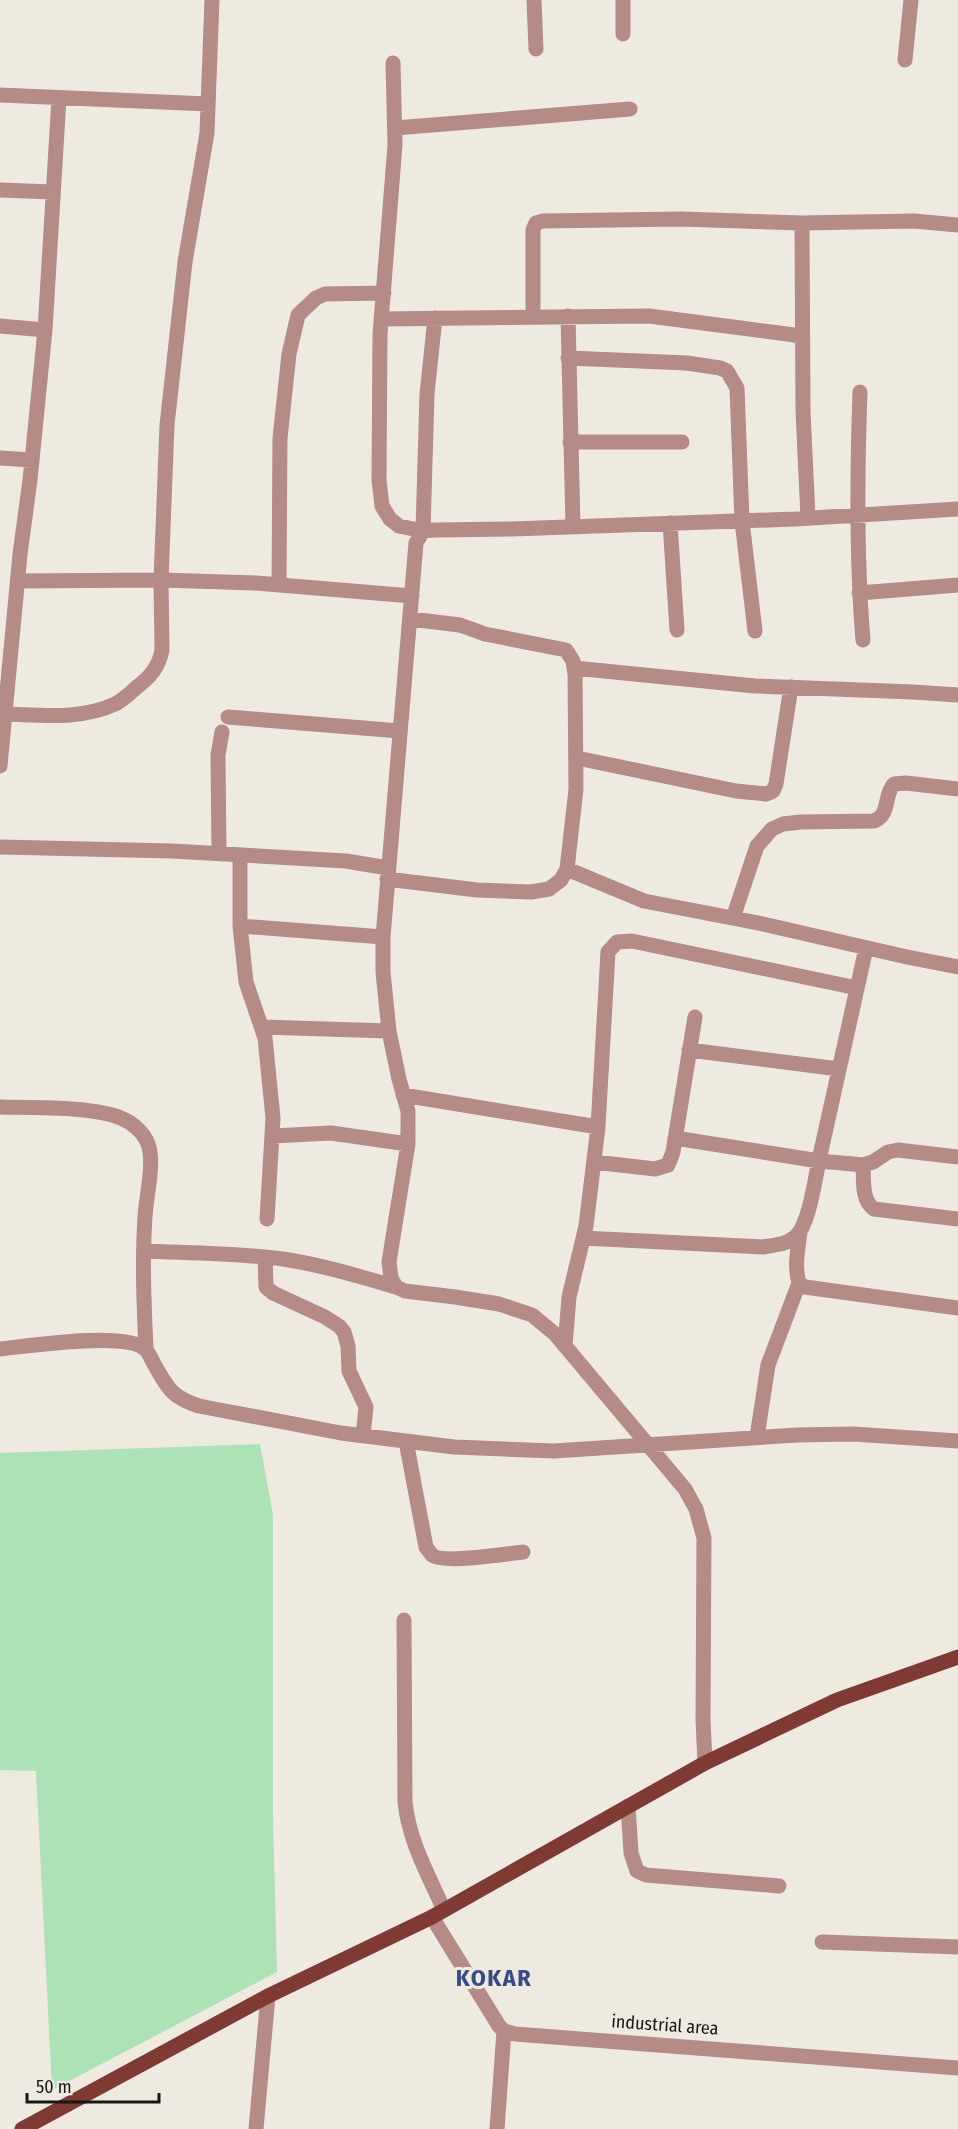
<svg xmlns="http://www.w3.org/2000/svg" width="958" height="2129" viewBox="0 0 958 2129" font-family="'Fira Sans Condensed',sans-serif">
<style>
.green{fill:#ade2b7}
.lines{fill:none;stroke-linecap:round;stroke-linejoin:round}
.minor{stroke:#b48b85;stroke-width:15}
.major{stroke:#7f3a33;stroke-width:15}
.labels{text-anchor:middle;stroke-width:6;stroke-linejoin:round;paint-order:stroke}
.street-label{font-size:18px;fill:#191714;stroke:#eeeae0}
.district-label{font-size:24px;font-weight:bold;letter-spacing:1.5px;fill:#374b86;stroke:#eeeae0}
</style>
<rect width="100%" height="100%" fill="#eeeae0"/>
<path class="green" d="M260 1444 273 1515V1820L277 1972 52 2090 36 1771 0 1770V1453Z"/>
<g class="lines">
<path class="minor" d="M534 0 536 49
M623 0V34
M905 60 911 0
M393 63 395 145 380 334 379 480 382 506 390 519 399 526 423 531 427 394 435 318
M0 95 208 104
M395 128 630 109
M0 190 53 192
M802 223 803 411 808 518
M533 316V230L536 223 543 221 681 219 802 223 914 221 958 225
M568 316 573 527
M382 319 649 316 802 336
M0 326 45 330
M568 358 687 363 720 368 727 371 737 388 742 521 755 631
M860 392C857 475 856 557 863 640
M570 442H682
M0 458 32 460
M670 523 677 630
M18 581 161 580 256 583 412 596
M279 585 280 438 289 354 298 315 316 298 325 294 384 293
M859 593 958 585
M574 668 755 686 913 692 958 695
M6 714C42 715 81 720 115 704 123 700 130 693 137 687 150 677 159 667 162 650L161 580 167 425 185 262 207 133 212 0
M228 717 400 731
M577 758 736 791 766 794 773 791 776 784 791 687
M0 766 20 554 30 480 45 330 59 98
M0 847 172 851 346 861 388 868
M219 853 218 755 222 732
M240 855V926L246 982 265 1038 273 1118 267 1219
M567 869 644 901 763 924 907 957 958 967
M387 879 477 890 531 892 549 889 561 880 567 869 576 789 575 674 573 661 566 650 485 634 460 625 410 619
M733 918 757 846 772 829 783 824 801 822 874 821C891 814 883 796 894 784L906 783 958 789
M240 926 383 937
M262 1027 389 1031
M689 1050 839 1069
M403 1095 598 1127
M0 1107C32 1108 95 1106 123 1119 133 1123 144 1133 148 1144 155 1163 146 1196 145 1217 142 1261 144 1305 146 1349
M272 1136 331 1133 408 1144
M675 1138 819 1161 853 1164 863 1165 873 1162 888 1152 898 1150 958 1157
M594 1162 655 1169 668 1165 673 1152 695 1017
M863 1165C864 1179 861 1200 874 1209L958 1219
M800 1232C798 1249 794 1266 799 1283L805 1287 958 1308
M583 1238 763 1247C777 1245 792 1244 800 1231 811 1214 816 1172 821 1151 836 1083 851 1016 866 948
M144 1251C190 1253 237 1253 283 1259 322 1265 358 1276 396 1287
M265 1257 266 1287 273 1293 325 1317 339 1326 344 1332 348 1346 349 1371 366 1407 363 1436
M565 1346 569 1297 586 1226 598 1127 608 952 617 942 632 941 857 988
M0 1349C28 1346 126 1331 145 1349 149 1352 151 1359 154 1364 168 1388 171 1397 199 1406L341 1433 454 1447 554 1451 797 1435 853 1434 958 1441
M757 1437 768 1365 799 1283
M406 1441 426 1547C427 1548 431 1554 432 1555 443 1564 506 1554 523 1552
M404 1620 405 1802C409 1841 428 1874 444 1910
M705 1763 703 1719 704 1538 696 1509 685 1489 555 1334 532 1315 499 1304 455 1297 405 1291 396 1287 391 1278 389 1262 408 1144V1111L399 1079 389 1031 383 972V937L416 543 423 531 434 530 512 529 795 519 958 509
M628 1806 631 1853 637 1871 646 1875 779 1886
M432 1917 499 2026 504 2031 515 2034 958 2068
M822 1942 958 1947
M256 2129 268 1996
M497 2129 504 2031"/>
<path class="major" d="M22 2129 268 1996 432 1917 705 1763 837 1700 958 1657"/>
</g>
<g class="labels">
<g class="street-label">
<text transform="translate(665 2025) rotate(4)" y="6">industrial area</text>
</g>
<g class="district-label">
<text x="494" y="1986">KOKAR</text>
</g>
</g>
<path d="M27 2093v9h132v-9" fill="none" stroke="#191714" stroke-width="3"/>
<text x="36" y="2093" font-size="18" fill="#191714" stroke="#eeeae0" stroke-width="4.5" paint-order="stroke">50 m</text>
</svg>
